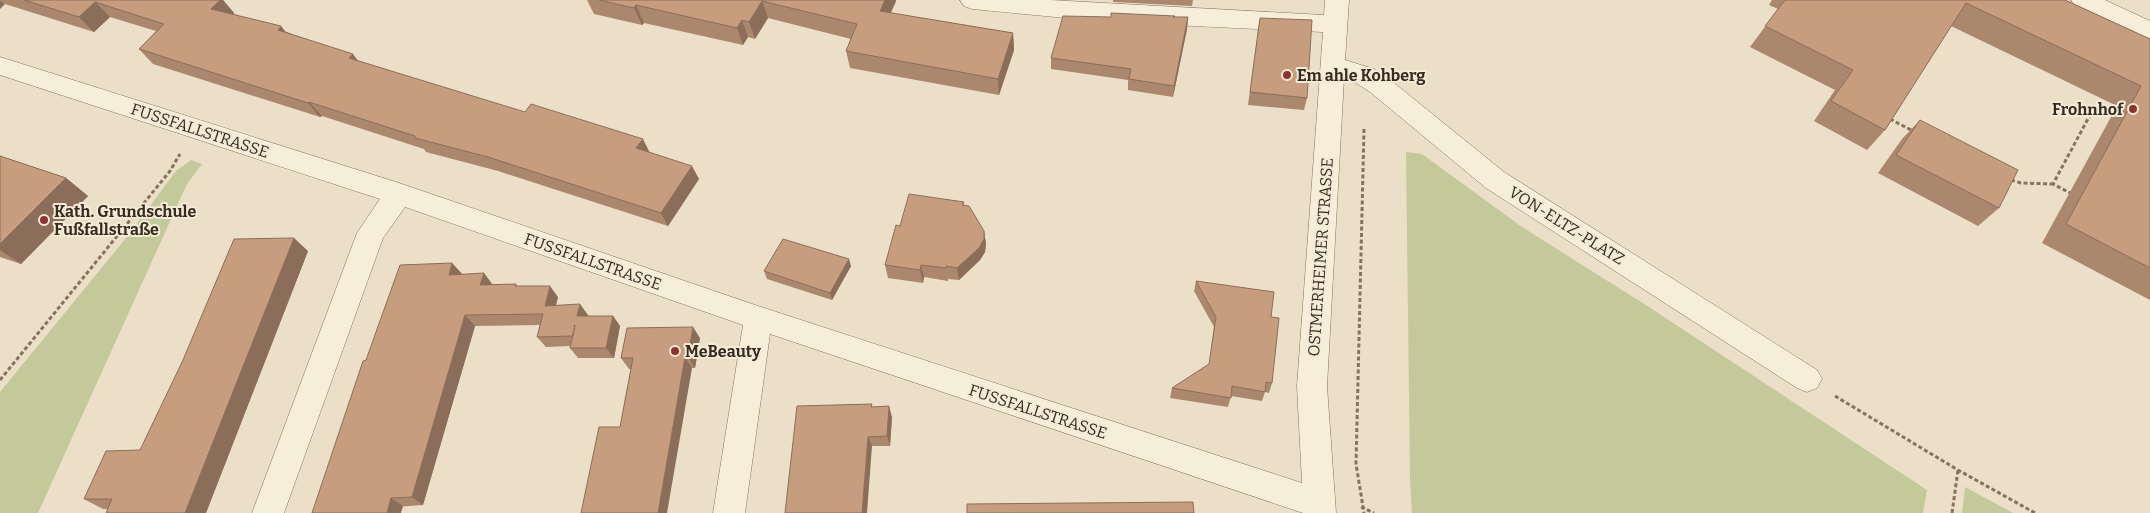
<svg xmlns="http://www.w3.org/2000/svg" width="2150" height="513" viewBox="0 0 2150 513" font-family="Bitter,serif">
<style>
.green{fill:#c4c99b}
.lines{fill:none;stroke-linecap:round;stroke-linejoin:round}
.minor-casing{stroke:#86735d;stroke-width:1}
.path{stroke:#86735d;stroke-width:3;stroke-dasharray:4 2.5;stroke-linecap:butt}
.minor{fill:#f7eed9;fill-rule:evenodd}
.wall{fill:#ab876d}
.shaded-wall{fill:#8b6e59}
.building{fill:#c79d7f;stroke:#8b6e59}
.poi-dot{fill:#913132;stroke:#f3ebd6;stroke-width:2}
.labels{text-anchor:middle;stroke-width:4;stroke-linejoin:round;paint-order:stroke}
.poi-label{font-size:16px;font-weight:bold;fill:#372b20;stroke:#f3ebd6;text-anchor:start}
.street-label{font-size:16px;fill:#372b20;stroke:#f3ebd6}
</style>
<rect width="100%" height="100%" fill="#ebe0c7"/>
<path class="green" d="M1406 152 1422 154 1522 227 1649 307 1927 490 1923 513H1412L1410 479Z
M191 160 202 164 187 184 38 513H0V392L126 238 176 171Z
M1965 487 2013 513H1962Z"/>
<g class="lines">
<defs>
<path id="minor" d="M960 0H1050L1324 15 1325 0H1349L1345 60 1374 69 1388 78 1504 172 1817 370 1822 379 1817 388 1807 392 1797 388 1486 188 1370 92 1356 83 1344 78 1327 386 1336 513H1303L770 334 745 513H713L743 325 405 207 383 238 284 513H252L357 233 380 199 0 75V57L399 183 758 306 1302 483 1297 386 1323 32 1108 22 972 9 964 6Z
M2071 0H2105L2150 21V40L2075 6Z"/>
</defs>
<use href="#minor" class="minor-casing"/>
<path class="path" d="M1890 119 1913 131
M1364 129 1356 464 1364 513
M2011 180 2021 183 2053 184
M2072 194 2053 184 2090 115
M0 380 170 171 180 154
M1835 396 1958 470 2035 513
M1361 507 1374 513
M1952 513 1958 470"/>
<use href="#minor" class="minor"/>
</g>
<path class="wall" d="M0 0H223L234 13V14L287 32 359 61 650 152 699 179 668 226 498 171 426 152 424 149 322 116 320 117 153 64 139 49 156 31 110 17 94 32 5 4Z
M587 0H896V1L891 13 1013 33 1014 50 999 95 850 68 846 51 851 39 768 18 755 39 748 37 743 45 644 23 642 25 594 14Z
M1113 0H1193L1192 6 1113 2Z
M1772 0H2065L2150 39V300L2042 243 2117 106 1951 26 1885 130 1867 150 1814 121 1835 90 1750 47 1778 9 1769 5Z
M1175 16V17H1188L1187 29 1173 97 1128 90V80L1051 69V58L1111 17Z
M1260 18 1307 98 1304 110 1248 105 1258 31Z
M1920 120 1999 208 1978 226 1878 173 1902 139Z
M0 156 66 178 88 196 21 264 0 257Z
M964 202V205L984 231 986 244 985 252 980 260 959 280 948 279V281L924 277 923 283 888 278 885 265 900 226Z
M308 251 206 513 103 509 84 499 140 450Z
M452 263 462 274 493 285 516 284 517 286 558 297 556 305 588 315V316H613L620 326 614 358H578L570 348V346L546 347 537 337 540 325 475 326 423 505 312 513 366 360Z
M851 266 832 300 767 279 764 271Z
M1196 281 1271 317 1272 383 1269 393 1265 392 1262 401 1231 396 1228 407 1170 398 1172 388 1209 365 1214 327 1194 291Z
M700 338 695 368H692L620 427 631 369H629L621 358Z
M872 404V407L892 417 890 446H872L785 513Z"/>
<path class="shaded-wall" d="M0 0 5 4 0 9Z
M220 0H223L234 13 224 23 211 9Z
M885 0H896V1L883 28 880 11Z
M762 1 768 18 755 39 749 22Z
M95 2 110 17 94 32 79 17Z
M636 5 644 23 642 25 634 8Z
M1188 17 1187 29 1173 97 1174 86Z
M742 20 748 37 743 45 737 28Z
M281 26 293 41 278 30Z
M1013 33 1014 50 999 95 998 79Z
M353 54 364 69 349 58Z
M309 102 322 116 320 117 308 103Z
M643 139 650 153 636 148Z
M692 166 699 179 668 226 661 213Z
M66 178 88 196 21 264 0 250V244Z
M984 231 986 244 985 252 980 260 959 280 957 268Z
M294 238 308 251 206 513H185Z
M849 259 851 266 832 300 830 293Z
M452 263 462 274 449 275Z
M921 265 924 277 923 283 920 270Z
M484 273 493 285H480Z
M550 286 558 297 553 316 545 306Z
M580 304 588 315 585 327 577 316Z
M465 315 475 326 423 505 412 497Z
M613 316 620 326 614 358 606 348Z
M693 327 700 338 695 368 688 357Z
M685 357 692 368 667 513H658Z
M889 406 892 417 890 446 887 436Z
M868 437 872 446 867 513H862Z
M391 498 403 506 401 513H387Z"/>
<path class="building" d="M24 0H220L211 9 281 26 278 30 353 54 349 58 525 112 531 104 643 139 636 148 692 166 661 213 488 157 415 138V136L309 102 308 103 139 49 164 24 95 2 79 17Z
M599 0H885L880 11 1013 33 998 79 846 51 857 24 762 1 749 22 742 20 737 28 636 5 634 8Z
M1785 0H2065L2150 39V268L2066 224 2141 86 1966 3 1885 130 1831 101 1853 70 1765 26Z
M1111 13 1175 16 1173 17H1188L1174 86 1129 79 1131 69 1051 58 1063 16 1111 17Z
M1260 18 1312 20 1307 98 1250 92Z
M1920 120 2018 170 1999 208 1896 155Z
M0 156 66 178 0 244Z
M909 194 964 202 962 205 969 206 984 231V239L979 248 957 268 946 266V268L921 265 920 270 885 265 896 225 900 226Z
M294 238 185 513H106L112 499H84L106 451 140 450 183 360 234 239Z
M783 239 849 259 830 293 764 271Z
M452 263 449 275 484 273 480 285 516 284 515 286H550L545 306 580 304 577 316H613L606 348H570L575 325 573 336 537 337 543 314 465 315 412 497 391 498 387 513H312L363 361 366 360 400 265Z
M1196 281 1274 292 1271 317 1279 318 1272 383 1266 382 1265 392 1232 386 1231 398 1172 388 1209 364 1216 317Z
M693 327 688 357H685L658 513H581L599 427H620L633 358H621L627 328Z
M872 404 871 407 889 406 887 436 868 437 862 513H785L797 406Z
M1193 502 1194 513H967V504Z"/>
<g class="poi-dot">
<circle cx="1287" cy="75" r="5"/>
<circle cx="2133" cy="109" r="5"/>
<circle cx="44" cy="220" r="5"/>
<circle cx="675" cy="351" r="5"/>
</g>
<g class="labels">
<g class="poi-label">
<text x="1297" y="81">Em ahle Kohberg</text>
<text x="2123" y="115" text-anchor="end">Frohnhof</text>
<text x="54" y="217">Kath. Grundschule<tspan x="54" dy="18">Fußfallstraße</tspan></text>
<text x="685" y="357">MeBeauty</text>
</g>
<g class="street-label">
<text transform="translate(200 130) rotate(18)" y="6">FUSSFALLSTRASSE</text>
<text transform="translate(1567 225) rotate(32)" y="6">VON-ELTZ-PLATZ</text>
<text transform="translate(1320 257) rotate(-86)" y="6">OSTMERHEIMER STRASSE</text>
<text transform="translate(593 261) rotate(19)" y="6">FUSSFALLSTRASSE</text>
<text transform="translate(1038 411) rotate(18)" y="6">FUSSFALLSTRASSE</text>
</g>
</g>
</svg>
